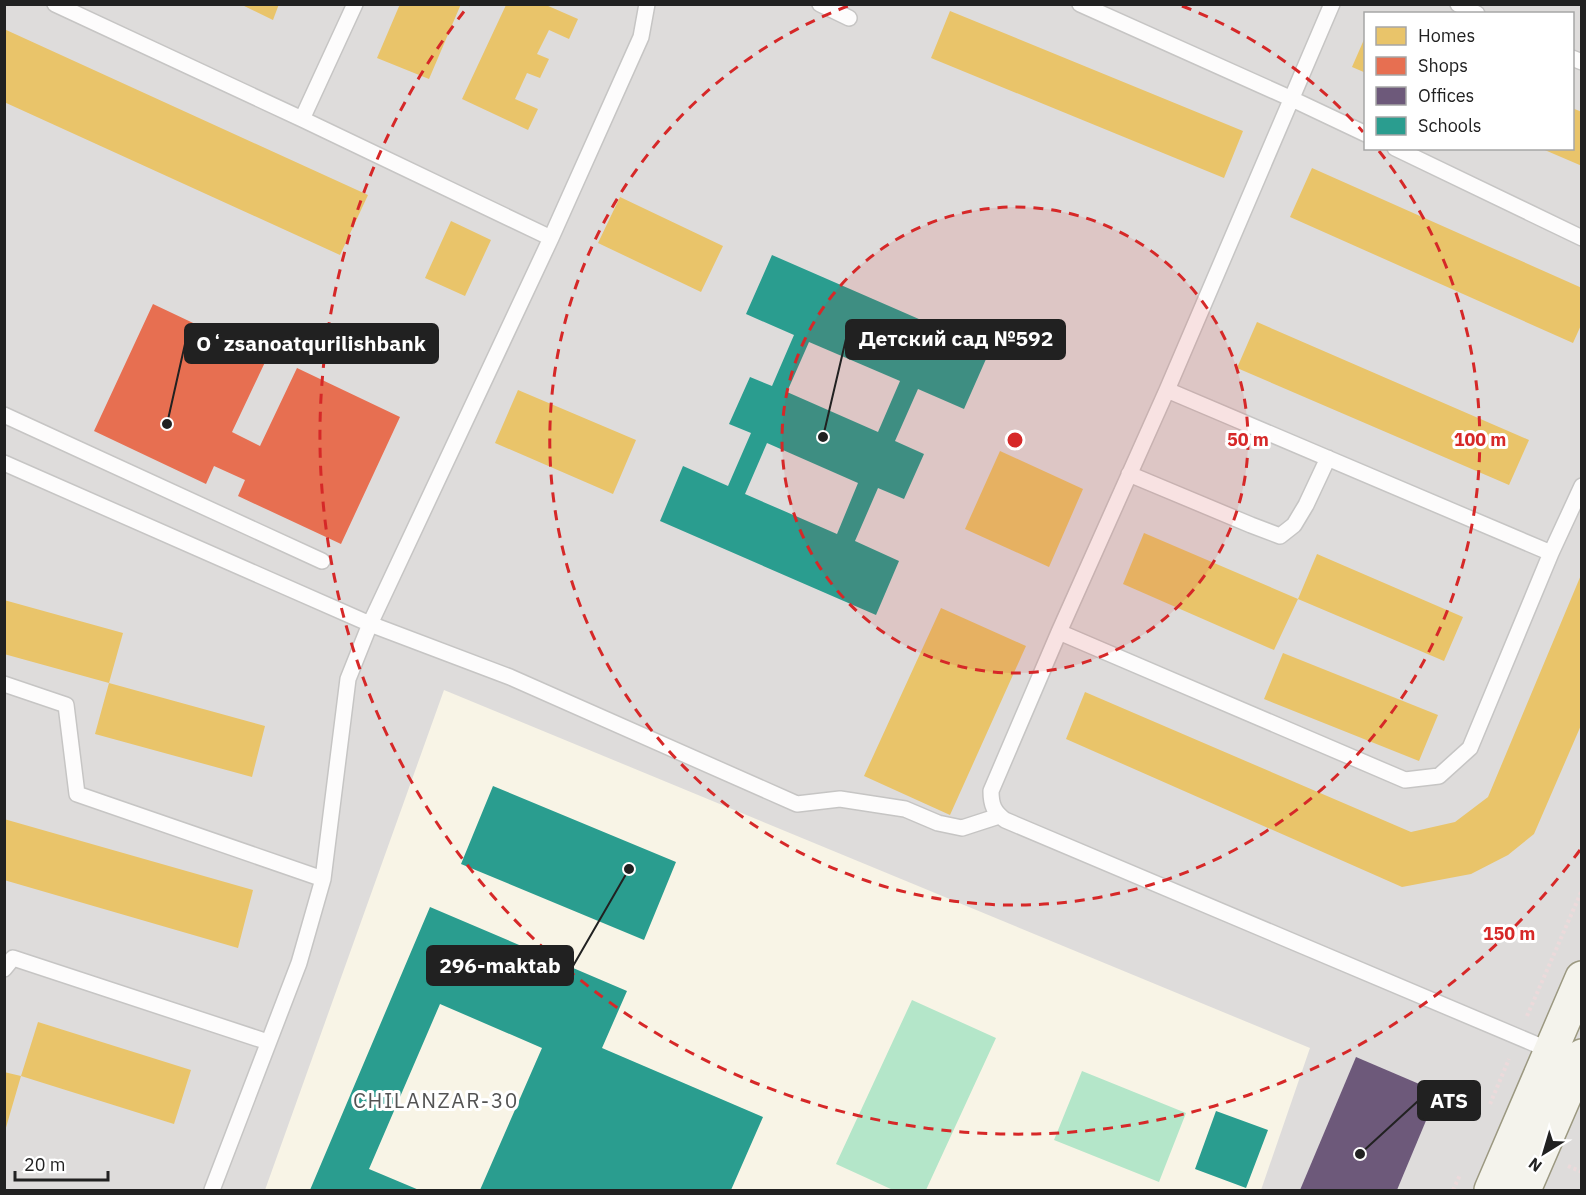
<svg xmlns="http://www.w3.org/2000/svg" width="1586" height="1195" viewBox="0 0 1586 1195" font-family="'IBM Plex Sans',sans-serif">
<style>
.residential{fill:#dedcdb;fill-rule:evenodd}
.education{fill:#f8f4e6}
.pitch{fill:#b4e6c9}
.homes{fill:#e9c46a}
.shops{fill:#e76f51}
.offices{fill:#6d597a}
.schools{fill:#2a9d8f;fill-rule:evenodd}
.lines{fill:none;stroke-linecap:round;stroke-linejoin:round}
.lane-casing{stroke:#c6c5c4;stroke-width:18}
.secondary-casing{stroke:#9b9880;stroke-width:36}
.path{stroke:#ecdadb;stroke-width:4;stroke-dasharray:3 3;stroke-linecap:butt}
.lane{stroke:#fdfcfc;stroke-width:15}
.secondary{stroke:#f4f3ec;stroke-width:33}
.ring{fill:none;stroke:#d62828;stroke-width:3;stroke-dasharray:10 8}
.labels{text-anchor:middle;stroke-width:6;stroke-linejoin:round;paint-order:stroke}
.neighbourhood-label{font-size:21px;letter-spacing:1.5px;fill:#545454;stroke:#fff}
.centre{fill:#d62828;stroke:#fff;stroke-width:3}
.ring-label{font-size:18px;text-anchor:middle;font-weight:bold;fill:#d62828;stroke:#fff;stroke-width:6;stroke-linejoin:round;paint-order:stroke}
.leader{fill:none;stroke:#212121;stroke-width:2}
.callout-dot{fill:#212121;stroke:#fff;stroke-width:2}
.callout{fill:#212121;stroke:#212121;stroke-width:2}
.callout-label{font-size:21px;text-anchor:middle;font-weight:bold;fill:#fff}
</style>
<rect width="100%" height="100%" fill="#efece9"/>
<path class="residential" d="M5 5H1581V1190H5ZM1366 14H1572V148H1366Z"/>
<path class="education" d="M444 690 1310 1048 1261 1190H265Z"/>
<path class="pitch" d="M912 1000 996 1038 926 1190H893L836 1164Z
M1082 1071 1186 1113 1159 1182 1054 1140Z"/>
<path class="homes" d="M240 4H279L273 20Z
M400 4H461L429 79 377 58Z
M506 5H546L578 19 569 39 549 30 537 54 549 59 540 78 527 73 515 99 538 109 528 130 462 99Z
M950 11 1243 131 1224 178 931 58Z
M4 29 368 195 340 255 4 102Z
M1366 35V73L1352 67Z
M1572 108 1582 112V166L1540 148H1572Z
M1312 168 1582 288V323L1573 343 1290 217Z
M620 197 723 246 701 292 598 243Z
M451 221 491 240 465 296 425 278Z
M1257 322 1529 440 1509 485 1237 368Z
M518 390 636 440 613 494 495 443Z
M1000 451 1083 489 1049 567 965 529Z
M1144 533 1298 599 1274 650 1123 584Z
M1317 554 1463 617 1444 661 1298 599Z
M1581 575 1582 723 1534 834 1508 855 1471 874 1402 887 1066 739 1085 692 1411 832 1455 822 1488 797Z
M4 600 123 633 109 683 4 654Z
M941 608 1026 646 950 815 864 776Z
M1283 653 1438 715 1419 761 1264 699Z
M109 683 265 726 252 777 95 734Z
M4 819 253 890 238 948 4 880Z
M38 1022 191 1070 174 1124 21 1076Z
M4 1072 21 1076 5 1131H4Z"/>
<path class="shops" d="M153 304 267 358 232 432 260 446 297 368 400 417 341 544 238 496 245 480 214 466 206 484 94 431Z"/>
<path class="offices" d="M1356 1057 1438 1092 1397 1190H1300Z"/>
<path class="schools" d="M772 255 990 350 964 409 918 389 895 441 924 454 904 499 878 488 855 541 899 561 876 615 660 521 683 466 728 486 751 433 729 424 750 377 772 386 794 335 746 314ZM809 342 900 381 878 432 787 392ZM767 443 858 483 837 534 745 494Z
M493 786 676 862 644 940 461 864Z
M430 907 627 991 602 1048 763 1117 731 1190H480L542 1048 440 1004 369 1169 419 1190H310Z
M1216 1111 1268 1130 1246 1188 1195 1169Z"/>
<g class="lines">
<defs>
<path id="lane" d="M55 4 302 119 551 238
M820 4 849 18
M1080 4 1292 99 1366 134
M1332 4 1167 390 1059 632 991 791C991 805 994 812 1005 820L1554 1052
M1458 4 1477 14
M1572 58 1582 62
M302 119 355 4
M1395 148 1582 238
M1167 390 1551 553
M4 415 322 561
M4 463 370 624 510 677 797 804 840 799 905 809 938 823 962 828 999 816
M1129 474 1251 525 1280 536 1294 525 1306 505 1328 458
M1059 632 1405 780 1439 776 1470 748 1551 553 1582 486
M4 684 66 705 77 794 323 879
M4 969 13 958 268 1042
M212 1190 299 963 323 879 348 679 370 624 551 238 641 37 647 4"/>
<path id="secondary" d="M1491 1190 1582 978
M1524 1190 1582 1056"/>
</defs>
<use href="#lane" class="lane-casing"/>
<use href="#secondary" class="secondary-casing"/>
<path class="path" d="M1527 1016 1582 890
M1490 1104 1509 1059
M1568 1166 1582 1172
M1453 1190 1460 1175"/>
<use href="#lane" class="lane"/>
<use href="#secondary" class="secondary"/>
</g>
<circle cx="1015" cy="440" r="233" fill="#d62828" fill-opacity=".12"/>
<g class="ring">
<circle cx="1015" cy="440" r="233"/>
<path d="M1182 6A465 465 0 0 1 1363 132M1379 151A465 465 0 1 1 848 6"/>
<path d="M1580 850A698 698 0 1 1 469 5"/>
</g>
<g class="labels">
<g class="neighbourhood-label">
<text x="436" y="1108">CHILANZAR-30</text>
</g>
</g>
<circle cx="1015" cy="440" r="9" class="centre"/>
<g class="ring-label">
<text x="1248" y="446">50 m</text>
<text x="1480" y="446">100 m</text>
<text x="1509" y="940">150 m</text>
</g>
<path class="leader" d="M823 437L846 339M167 424L185 344M629 869L573 966M1360 1154L1418 1101"/>
<g class="callout-dot">
<circle cx="823" cy="437" r="6"/>
<circle cx="167" cy="424" r="6"/>
<circle cx="629" cy="869" r="6"/>
<circle cx="1360" cy="1154" r="6"/>
</g>
<g class="callout">
<rect x="846" y="320" width="219" height="39" rx="6"/>
<rect x="185" y="324" width="253" height="39" rx="6"/>
<rect x="427" y="946" width="146" height="39" rx="6"/>
<rect x="1418" y="1081" width="62" height="39" rx="6"/>
</g>
<g class="callout-label">
<text x="956" y="346">Детcкий сад №592</text>
<text x="311" y="351">Oʻzsanoatqurilishbank</text>
<text x="500" y="973">296-maktab</text>
<text x="1449" y="1108">ATS</text>
</g>
<rect width="1586" height="1195" fill="none" stroke="#212121" stroke-width="12"/>
<rect x="1364" y="12" width="210" height="138" fill="#ffffff" stroke="#a6a6a6" stroke-width="1.5"/>
<rect x="1376" y="27" width="30" height="18" fill="#e9c46a" stroke="#a6a6a6" stroke-width="1.5"/>
<text x="1418" y="42" font-size="18" fill="#212121">Homes</text>
<rect x="1376" y="57" width="30" height="18" fill="#e76f51" stroke="#a6a6a6" stroke-width="1.5"/>
<text x="1418" y="72" font-size="18" fill="#212121">Shops</text>
<rect x="1376" y="87" width="30" height="18" fill="#6d597a" stroke="#a6a6a6" stroke-width="1.5"/>
<text x="1418" y="102" font-size="18" fill="#212121">Offices</text>
<rect x="1376" y="117" width="30" height="18" fill="#2a9d8f" stroke="#a6a6a6" stroke-width="1.5"/>
<text x="1418" y="132" font-size="18" fill="#212121">Schools</text>
<g transform="translate(1544 1153) rotate(217)" stroke="#ffffff" stroke-width="4.5" paint-order="stroke">
<path d="M0-4.5L10 22L0 15L-10 22Z" fill="#212121"/>
<text y="-9" font-size="16" font-weight="bold" text-anchor="middle" fill="#212121">N</text>
</g>
<path d="M15 1171v9h93v-9" fill="none" stroke="#212121" stroke-width="3"/>
<text x="24" y="1171" font-size="18" fill="#212121" stroke="#ffffff" stroke-width="4.5" paint-order="stroke">20 m</text>
</svg>
